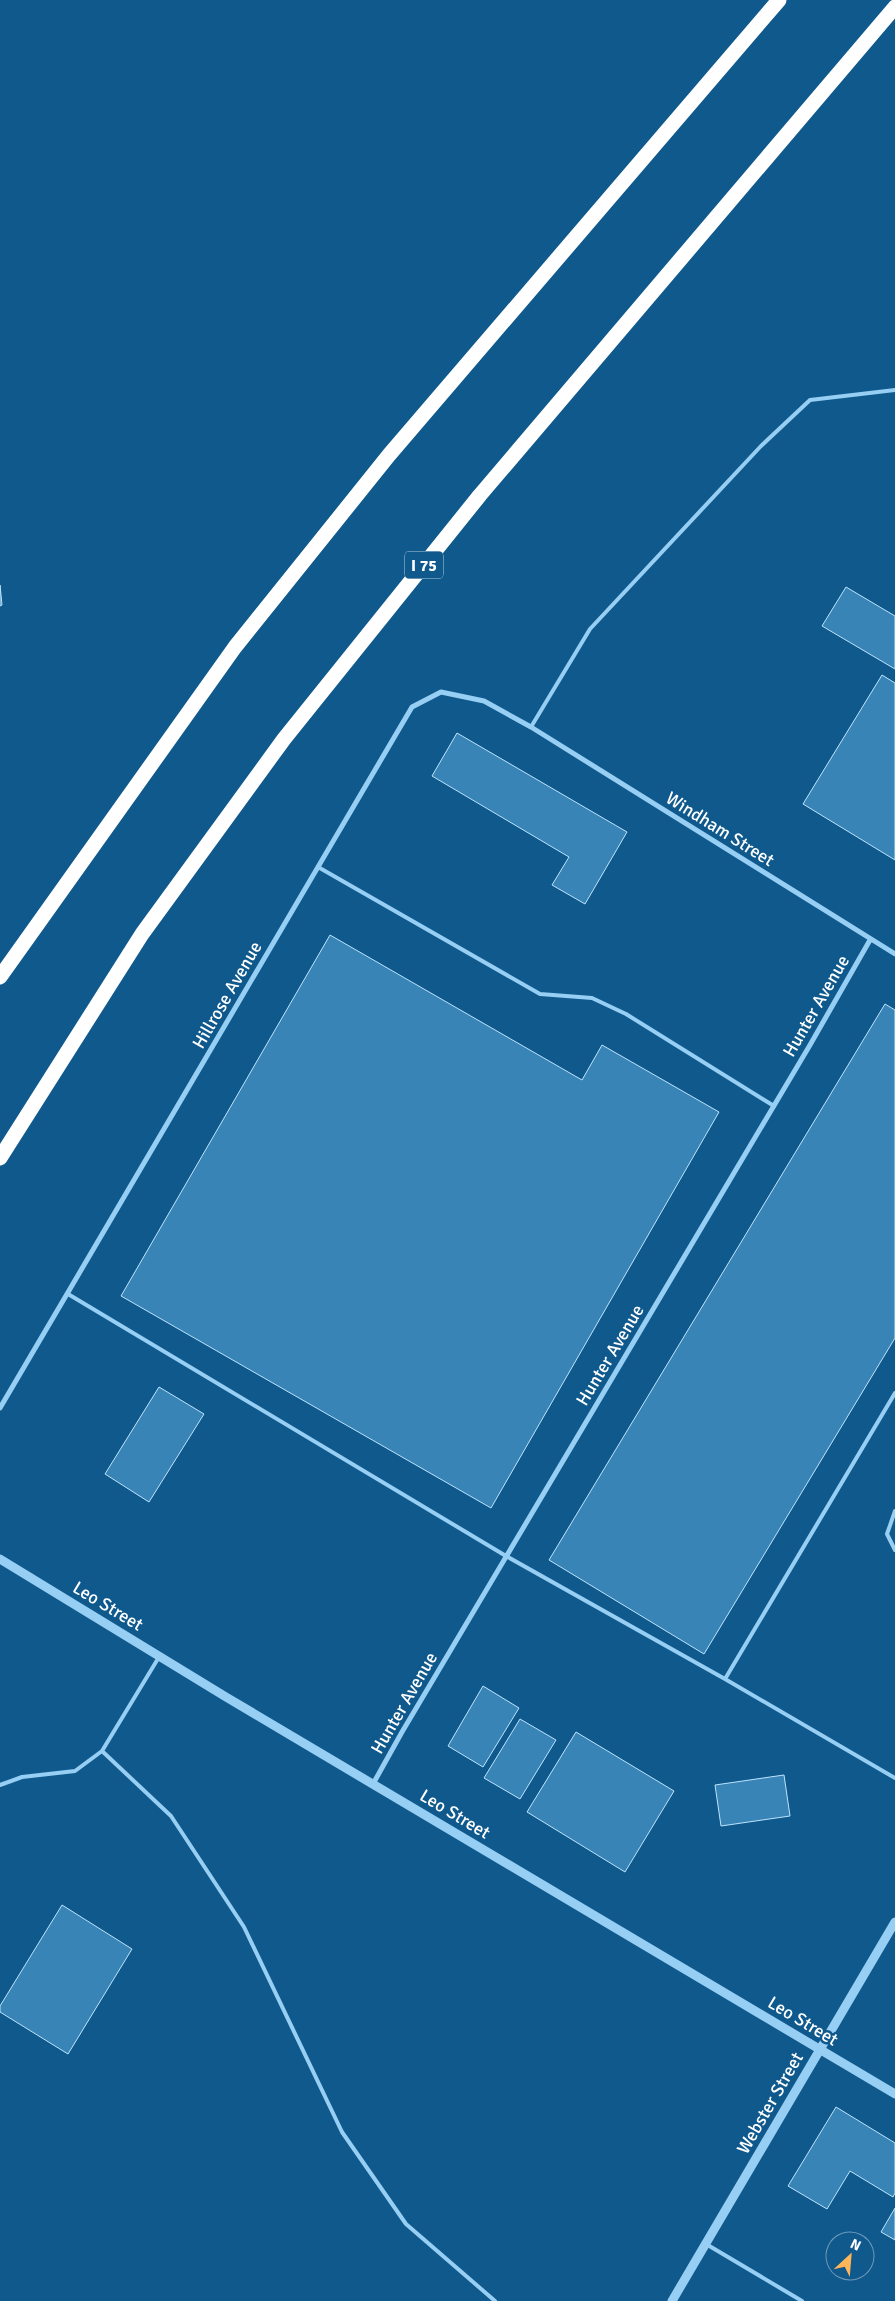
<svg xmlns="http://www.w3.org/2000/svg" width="895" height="2301" viewBox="0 0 895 2301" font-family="Signika,sans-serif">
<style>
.building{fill:#3884b7;stroke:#bee4fd}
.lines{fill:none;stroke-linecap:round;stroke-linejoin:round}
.service{stroke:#97cef3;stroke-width:4}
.minor{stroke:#97cef3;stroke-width:5}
.tertiary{stroke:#97cef3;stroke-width:9}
.motorway{stroke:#fff;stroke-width:15}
.labels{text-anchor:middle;stroke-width:5;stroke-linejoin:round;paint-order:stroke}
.shield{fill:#0f598d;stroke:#b7cddd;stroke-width:1}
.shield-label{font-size:16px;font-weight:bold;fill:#fff}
.street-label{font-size:18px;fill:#fff;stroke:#0f598d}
</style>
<rect width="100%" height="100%" fill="#0f598d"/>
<path class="building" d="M0 585 2 605 0 606Z
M846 587 895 616V669L822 626Z
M882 675 895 683V860L803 804Z
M457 733 627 832 585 904 552 885 569 857 432 776Z
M330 935 582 1080 602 1045 719 1112 491 1508 121 1296Z
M885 1004 895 1010V1338L704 1654 549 1560Z
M159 1387 204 1414 149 1502 105 1474Z
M483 1686 519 1708 483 1767 448 1746Z
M520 1719 556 1740 520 1799 484 1778Z
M576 1732 674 1791 625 1872 527 1812Z
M784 1775 790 1816 721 1826 715 1785Z
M62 1905 132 1949 68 2054 0 2012V2006Z
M836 2107 895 2143V2193L893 2197 850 2171 827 2209 788 2186Z
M895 2208V2240L881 2232Z"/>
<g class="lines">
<path class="service" d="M531 727 590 629 761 446 810 400 895 390
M318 867 540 994 592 998 626 1014 774 1106
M68 1294 506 1556 725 1679 895 1778
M895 1511 887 1534 895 1550
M725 1679 895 1393
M102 1751 171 1816 244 1927 342 2132 406 2224 495 2301
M0 1785 22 1777 75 1771 102 1751 159 1657
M706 2244 802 2301"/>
<path class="minor" d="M0 1408 412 707 441 692 484 701 531 727 895 954
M373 1784 402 1732 810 1045 870 940"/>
<path class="tertiary" d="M0 1559 226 1697 895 2094
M672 2301 895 1922"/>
<path class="motorway" d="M0 977 235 647 389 455 779 0
M0 1158 142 934 284 739 480 495 895 7"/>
</g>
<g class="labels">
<rect class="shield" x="405" y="551.5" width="38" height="27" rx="4"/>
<g class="shield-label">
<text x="424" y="571">I 75</text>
</g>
<g class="street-label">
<text transform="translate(720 829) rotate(32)" y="6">Windham Street</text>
<text transform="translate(227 995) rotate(-60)" y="6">Hillrose Avenue</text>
<text transform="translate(816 1006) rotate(-60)" y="6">Hunter Avenue</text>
<text transform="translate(610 1355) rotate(-59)" y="6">Hunter Avenue</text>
<text transform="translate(108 1606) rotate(31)" y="6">Leo Street</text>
<text transform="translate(404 1703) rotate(-60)" y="6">Hunter Avenue</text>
<text transform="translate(455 1814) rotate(31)" y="6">Leo Street</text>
<text transform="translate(803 2021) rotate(31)" y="6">Leo Street</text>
<text transform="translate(770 2103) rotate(-60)" y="6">Webster Street</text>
</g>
</g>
<g transform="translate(850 2256) rotate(26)"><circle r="24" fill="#0f598d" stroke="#6f9bbb"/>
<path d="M0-4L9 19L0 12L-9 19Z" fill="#ffb658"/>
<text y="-8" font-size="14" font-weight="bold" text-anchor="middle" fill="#ffffff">N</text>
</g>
</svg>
